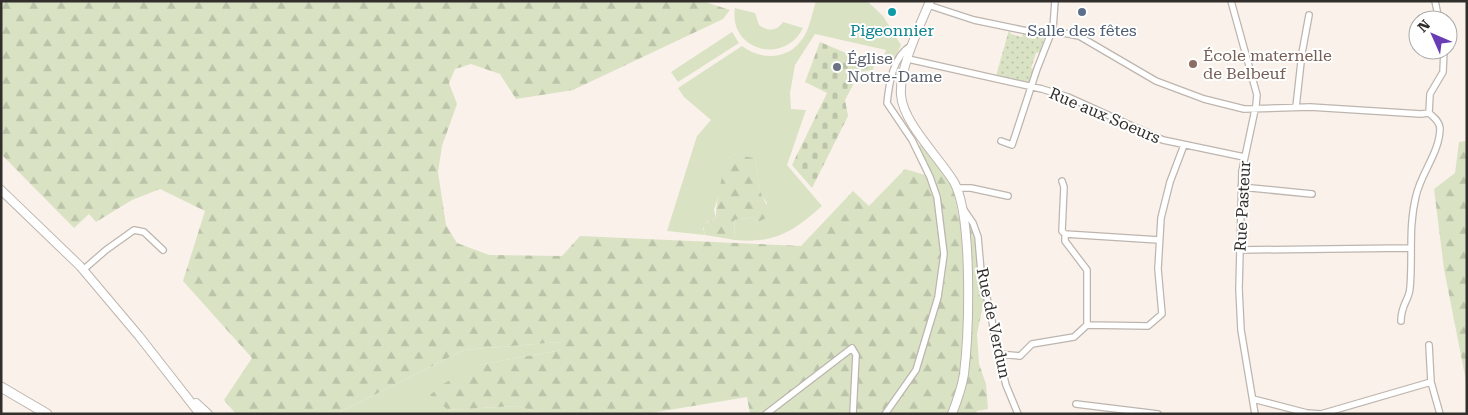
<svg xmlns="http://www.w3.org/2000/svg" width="1468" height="415" viewBox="0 0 1468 415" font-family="'Roboto Serif',serif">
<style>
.grass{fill:#d9e3c4}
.forest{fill:url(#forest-firs)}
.cemetery{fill:url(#cemetery-stones)}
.park{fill:url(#park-dots)}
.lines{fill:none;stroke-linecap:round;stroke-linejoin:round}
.street-casing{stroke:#bdb5ae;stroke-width:8}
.secondary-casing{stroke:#bdb5ae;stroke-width:10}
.primary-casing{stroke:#bdb5ae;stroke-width:11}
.street{stroke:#fff;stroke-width:5.5}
.secondary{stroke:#fff;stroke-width:8}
.primary{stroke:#fff;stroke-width:9}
.culture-dot{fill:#0f9aa8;stroke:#fff;stroke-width:2}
.service-dot{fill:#5c6f8a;stroke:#fff;stroke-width:2}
.education-dot{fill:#8d6e63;stroke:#fff;stroke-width:2}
.worship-dot{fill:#6b7280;stroke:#fff;stroke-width:2}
.labels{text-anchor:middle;stroke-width:4;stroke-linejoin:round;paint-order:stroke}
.culture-label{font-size:16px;fill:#0d838f;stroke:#fff}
.service-label{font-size:16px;fill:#4e5e75;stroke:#fff}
.education-label{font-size:16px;fill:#785e54;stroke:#fff;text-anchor:start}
.worship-label{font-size:16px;fill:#5b616d;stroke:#fff;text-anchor:start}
.street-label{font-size:16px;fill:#312e2b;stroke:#fff}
</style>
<defs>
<pattern id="forest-firs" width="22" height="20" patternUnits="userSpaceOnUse" patternTransform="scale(1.25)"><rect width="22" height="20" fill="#d9e3c4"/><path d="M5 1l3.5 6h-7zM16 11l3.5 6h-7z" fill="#bbc3a9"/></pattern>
<pattern id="cemetery-stones" width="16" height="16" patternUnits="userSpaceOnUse" patternTransform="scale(1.25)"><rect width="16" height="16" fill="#d9e3c4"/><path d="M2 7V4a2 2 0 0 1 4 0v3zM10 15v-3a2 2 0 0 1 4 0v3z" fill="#bbc3a9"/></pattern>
<pattern id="park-dots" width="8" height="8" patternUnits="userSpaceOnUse" patternTransform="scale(1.25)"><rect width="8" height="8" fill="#d9e3c4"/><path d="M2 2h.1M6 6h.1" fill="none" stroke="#bbc3a9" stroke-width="1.8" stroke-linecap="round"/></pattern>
</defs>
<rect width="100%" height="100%" fill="#faf1ea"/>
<path class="grass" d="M816 1H867L883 16 901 45 893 63 883 59 886 50 815 34 795 65 790 93 791 109 806 110 787 165 822 206C793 232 774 244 735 240L734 220 753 217 758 222 767 203 761 195 755 160 734 154 730 158 714 210 716 218 706 223 703 228 705 235 667 231 697 136 711 120 684 97 678 88 742 46C761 61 789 60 803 38 810 28 812 13 816 1Z
M735 8 755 13 759 25C768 32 777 31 783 22L803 28C784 66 728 50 735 8Z
M732 32 739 43 678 82 671 72Z
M561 342V350L478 365 448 410 516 406 546 414H336L464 350Z"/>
<path class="forest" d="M1 1H702L730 10 723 19 573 90 516 99 500 74 471 64 455 69 449 83 457 104 442 146 438 172 446 225 457 243 489 255 562 256 580 236 801 246 853 191 869 206 905 169 932 177 920 151 919 146 922 142 953 189 961 227H972L975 237 984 300 977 334 979 364 986 384 988 409 977 411 976 414H750L747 397 645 414H546L516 406 448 410 430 395 443 384 478 365 561 350V342L464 350 336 414H236L224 400 252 358 183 281 205 211 160 189 132 200 96 222 89 214 74 228 1 154Z
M1467 141V386L1444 269 1434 189 1455 173 1459 142Z
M734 154 753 158 755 160 761 194 768 208 766 218 758 222 753 217 734 220 735 240 705 235 703 225 716 218C716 204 722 162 734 154Z"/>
<path class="cemetery" d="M820 42 874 65 873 70 860 72 845 100 848 116 812 188 792 165 827 93 805 82Z"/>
<path class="park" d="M1009 30 1011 34 1022 37 1023 33 1029 34 1027 38 1035 39 1038 35 1044 38 1040 52 1036 53 1031 68 1034 69 1030 83 996 76Z"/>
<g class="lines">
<defs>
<path id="street" d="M1231 1 1257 95 1256 105 1242 171 1239 289 1241 330 1255 414
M1435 1 1439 20
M928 5 974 20 1032 32H1058L1079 36 1156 81 1204 99 1244 109 1310 107 1421 114 1429 113
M908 59 1042 89 1068 97 1163 140 1244 157
M1296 107 1302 53 1309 15
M1429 113 1430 94 1443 72 1444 50
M1001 141 1012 145 1037 69 1053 28 1055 1
M1241 187 1312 194
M957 188H971L1008 196
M962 207 973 223 978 237 982 283 990 308 996 346 1006 385 1018 414
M1065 234 1159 240
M1239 250 1409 248
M83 270 106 250 134 230 144 232 163 250
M1401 321C1401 304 1409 301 1410 288 1413 257 1408 228 1416 196 1421 173 1440 152 1440 128 1439 120 1433 117 1429 113
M1087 325 1148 326 1162 314 1158 269 1161 218 1170 182 1184 145
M1429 345 1431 382
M998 354 1020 356 1032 344 1074 337 1087 325V270L1065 241V234L1062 231 1064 187 1062 181
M1253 399 1307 413 1321 414 1431 382 1440 414
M1076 404 1158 414
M766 414 852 348 856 355 853 414
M885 414 916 370 938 297 944 254 937 197 930 177 912 140 887 103C889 84 893 56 911 46"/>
<path id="secondary" d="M930 1C920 26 899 68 901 95 903 123 939 157 954 182 973 216 969 333 964 374 962 387 957 401 952 414
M1 190 80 266 139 336 200 414
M196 403 208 414"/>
<path id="primary" d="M1 387 47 414"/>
</defs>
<use href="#street" class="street-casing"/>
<use href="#secondary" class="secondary-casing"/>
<use href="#primary" class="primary-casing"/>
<use href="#street" class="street"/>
<use href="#secondary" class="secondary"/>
<use href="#primary" class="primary"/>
</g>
<circle class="culture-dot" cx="892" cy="12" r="5"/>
<circle class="service-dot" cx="1082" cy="12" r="5"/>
<circle class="education-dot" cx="1193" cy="64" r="5"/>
<circle class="worship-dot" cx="837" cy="67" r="5"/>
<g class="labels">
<g class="culture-label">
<text x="892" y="36">Pigeonnier</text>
</g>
<g class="service-label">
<text x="1082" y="36">Salle des fêtes</text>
</g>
<g class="education-label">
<text x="1203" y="61">École maternelle<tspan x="1203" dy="18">de Belbeuf</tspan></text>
</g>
<g class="worship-label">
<text x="847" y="64">Église<tspan x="847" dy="18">Notre-Dame</tspan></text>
</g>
<g class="street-label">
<text transform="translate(1105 115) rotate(23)" y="6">Rue aux Soeurs</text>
<text transform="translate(1242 206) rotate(-87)" y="6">Rue Pasteur</text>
<text transform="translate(994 323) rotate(78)" y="6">Rue de Verdun</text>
</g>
</g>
<rect width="1468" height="415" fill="none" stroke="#312e2b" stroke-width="5"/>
<g transform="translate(1433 35) rotate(315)"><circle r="24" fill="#ffffff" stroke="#adabaa"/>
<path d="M0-4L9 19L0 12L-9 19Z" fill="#673cb4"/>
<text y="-8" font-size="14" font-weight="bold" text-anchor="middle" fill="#312e2b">N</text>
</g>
</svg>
